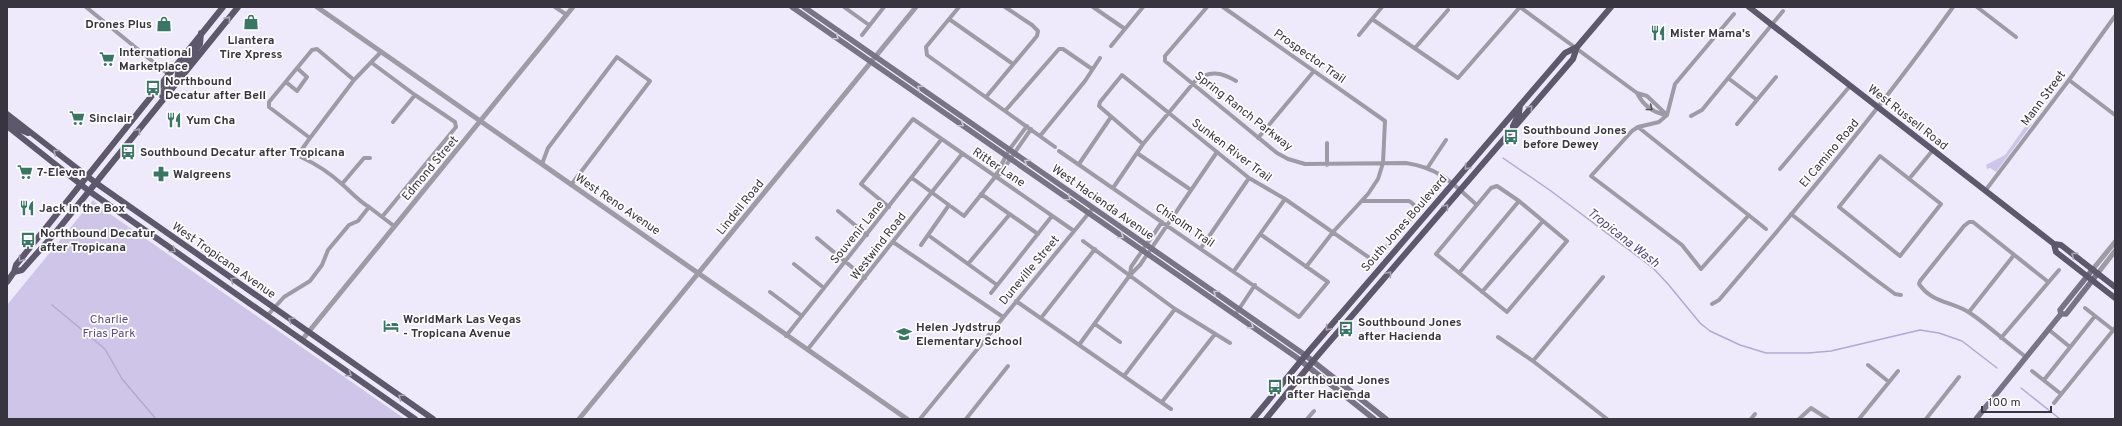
<svg xmlns="http://www.w3.org/2000/svg" width="2122" height="426" viewBox="0 0 2122 426" font-family="Overpass,sans-serif">
<style>
.green{fill:#cfc5e9}
.lines{fill:none;stroke-linecap:round;stroke-linejoin:round}
.stream{stroke:#b5a7d5;stroke-width:1.5}
.minor{stroke:#9e9ba7;stroke-width:4}
.tertiary{stroke:#9e9ba7;stroke-width:5}
.secondary{stroke:#797485;stroke-width:5.5}
.primary{stroke:#5e586d;stroke-width:6}
.oneway{stroke:#a6a3af}
.oneway2{stroke:#c9c7ce}
.oneway3{stroke:#57545f}
.labels{text-anchor:middle;stroke-width:3.5;stroke-linejoin:round;paint-order:stroke}
.poi-label{font-size:12px;font-weight:bold;fill:#383540;stroke:#fff;text-anchor:start}
.street-label{font-size:12px;fill:#383540;stroke:#fff}
.park-label{font-size:12px;fill:#5e4a86;stroke:#fff}
.water-label{font-size:13px;font-style:italic;fill:#55417c;stroke:#fff}
</style>
<rect width="100%" height="100%" fill="#eeeafb"/>
<path class="green" d="M2027 124H2032L1996 172 1990 168 1987 169 1986 165 2005 155Z
M93 200 103 209 405 419H7V305Z"/>
<g class="lines">
<path class="stream" d="M1503 158 1551 191 1653 268 1668 284 1700 323 1710 331 1740 345 1766 353H1808L1831 351 1920 330 1939 333 1962 341 1997 368
M52 305 105 349 122 379 156 419
M2021 388 2060 419"/>
<path class="minor" d="M86 7 168 74
M555 7 567 15
M844 7 869 25
M959 7 926 47 927 55 1055 147
M1093 7 1125 29
M1207 7 1165 56V61L1277 153 1288 159 1305 164 1406 163C1440 168 1453 184 1477 205
M1223 7 1385 121 1383 163 1378 179 1368 194 1333 232 1306 267
M1520 7 1637 93 1647 96 1667 115
M1977 7 2016 37
M1734 14 1675 84 1667 115 1659 122 1638 127 1632 131 1591 176 1682 245 1701 269 1749 215
M949 19 1013 64
M1372 19 1458 78 1520 7
M862 35 884 7
M1359 35 1382 7
M1111 46 1143 7
M1415 48 1448 10
M372 63 415 95 393 122
M1728 78 1757 100
M354 80 381 52
M2069 80 2115 115
M286 82 297 91 307 77 297 68
M1637 93C1643 105 1654 113 1667 115
M986 97 1037 36 1038 31 1032 25 1005 7
M1005 111 1059 49H1063L1092 69
M1691 116 1702 110 1783 11
M1737 124 1776 77
M1638 127 1766 229
M1040 136 1085 81 1100 58
M310 138 354 80 317 49 312 50 269 102V107L310 138 300 152 301 157C316 164 330 173 343 185 352 193 359 201 369 207
M1258 138 1314 71
M1327 143V165
M1143 144 1099 106 1100 102 1122 75 1249 178 1285 199 1374 261 1414 215C1417 209 1415 204 1409 201H1362
M1059 151 1299 317 1328 282 1260 234
M1137 153 1191 190
M1880 156 1941 204 1900 256 1839 207Z
M542 164 548 148 617 57 650 81 571 185
M1079 164 1111 117
M1428 167 1446 140
M1780 169 1850 86
M995 177 1009 150 1027 126
M912 178 964 216 995 177 1000 174 1031 129
M1909 179 1933 150
M342 184 364 158H370
M1497 186 1519 201 1567 241 1507 312 1436 254 1491 188Z
M1113 188 1143 144 1195 81C1209 70 1221 72 1236 81
M1985 191 2069 80 2115 16
M981 194 1038 234
M889 207 861 184 913 119 1074 231
M838 211 867 235
M1791 214 1872 277 1895 294 1901 295
M382 217 456 127 455 122 415 95
M928 235 997 285
M817 238 865 278
M1083 241 1175 309 1230 343
M893 242 1003 317
M921 245 949 205
M1201 248 1249 178
M794 264 824 288
M968 264 1010 214
M1234 271 1285 199
M1459 273 1519 201
M1130 275 1131 267 1162 222
M770 292 802 316
M1482 292 1543 221
M991 293 1052 216
M1016 301 1171 409
M1712 304 1719 300C1800 205 1880 109 1953 7
M2085 308 2113 330
M1969 312 2014 255
M1235 315 1255 285
M267 316 284 297 310 281 322 265 328 250 349 225 358 221 369 207 394 226
M1041 318 1095 249
M1095 324 1120 342
M2048 329 2070 347
M786 336 941 140
M1498 337 1533 361 1607 419
M2001 338 2059 270
M1079 345 1130 275 1140 265 1217 152
M808 349 962 154
M2026 357C2007 343 1989 326 1970 313 1952 301 1933 304 1919 284L1920 281 1964 226 1969 222H1973L2047 281
M1533 361 1603 277
M1868 365 1889 382
M2032 371 2061 394
M1124 376 1175 309
M2044 380 2095 316
M1162 402 1215 334
M2054 403 2115 328
M920 419 1093 208
M966 419 1008 366
M1307 419 1314 411
M1751 419 1755 414
M1799 419 1811 408 1828 419
M1859 419 1898 371
M1926 419 1959 377"/>
<path class="tertiary" d="M317 7 907 419
M2093 269 2115 242
M2098 273 2115 251
M302 340 573 7
M579 419 916 7"/>
<path class="secondary" d="M792 7 1296 357 1374 419
M804 7 1305 355 1386 419
M2061 314H2066L2098 273
M1976 419 2061 314 2060 310 2093 269"/>
<path class="primary" d="M1749 7 2054 244 2061 245 2115 287
M177 82 178 73 200 44 201 33
M161 95 170 82 168 74
M7 114 96 183 433 419
M7 119 21 130 28 133
M7 126 89 191 415 419
M1513 126 1519 113 1520 105
M2054 244 2056 252 2115 298
M14 272 22 270 56 232 238 7
M7 282 14 272 16 265 223 7
M1253 419 1309 351 1565 53 1577 47
M1266 419 1313 361 1573 59 1577 47 1611 7"/>
</g>
<defs><path id="oneway-chevron" d="M-2-3.5L2.5 0L-2 3.5" fill="none" stroke-width="1.6" stroke-linecap="round" stroke-linejoin="round"/></defs>
<g class="oneway">
<use href="#oneway-chevron" transform="translate(228 19) rotate(-51)"/>
<use href="#oneway-chevron" transform="translate(1530 108) rotate(-49)"/>
<use href="#oneway-chevron" transform="translate(138 131) rotate(-51)"/>
<use href="#oneway-chevron" transform="translate(56 152) rotate(-142)"/>
<use href="#oneway-chevron" transform="translate(1467 167) rotate(131)"/>
<use href="#oneway-chevron" transform="translate(1446 207) rotate(-50)"/>
<use href="#oneway-chevron" transform="translate(173 250) rotate(35)"/>
<use href="#oneway-chevron" transform="translate(2074 255) rotate(-143)"/>
<use href="#oneway-chevron" transform="translate(21 259) rotate(128)"/>
<use href="#oneway-chevron" transform="translate(1389 274) rotate(-49)"/>
<use href="#oneway-chevron" transform="translate(233 280) rotate(-145)"/>
<use href="#oneway-chevron" transform="translate(291 320) rotate(-145)"/>
<use href="#oneway-chevron" transform="translate(1328 328) rotate(131)"/>
<use href="#oneway-chevron" transform="translate(349 374) rotate(35)"/>
<use href="#oneway-chevron" transform="translate(401 397) rotate(-145)"/>
</g>
<g class="oneway2">
<use href="#oneway-chevron" transform="translate(836 37) rotate(35)"/>
<use href="#oneway-chevron" transform="translate(920 88) rotate(-145)"/>
<use href="#oneway-chevron" transform="translate(961 124) rotate(35)"/>
<use href="#oneway-chevron" transform="translate(1027 162) rotate(-145)"/>
<use href="#oneway-chevron" transform="translate(1068 198) rotate(35)"/>
<use href="#oneway-chevron" transform="translate(1121 236) rotate(35)"/>
<use href="#oneway-chevron" transform="translate(1216 293) rotate(-145)"/>
<use href="#oneway-chevron" transform="translate(1251 326) rotate(35)"/>
</g>
<use class="oneway3" href="#oneway-chevron" transform="translate(1650 108) rotate(38)"/>
<defs>
<symbol id="shop-bare" viewBox="-9 -9 18 18"><path d="M-5-2.5h2.3a2.7 3.5 0 0 1 5.4 0H5L5.5 6h-11ZM-1.5-2.5h3a1.5 2.3 0 0 0-3 0Z" fill="#397764" stroke="#fff" stroke-width="2.5" paint-order="stroke"/></symbol>
<symbol id="restaurant-bare" viewBox="-9 -9 18 18"><path d="M-5-6h1v4h1v-4h1v4h1v-4h1v5L-1.5 .5V6h-2V.5L-5-1ZM5-6V6H3V1.5H1.5Q1.5-4 5-6Z" fill="#397764" stroke="#fff" stroke-width="2.5" paint-order="stroke"/></symbol>
<symbol id="supermarket-bare" viewBox="-9 -9 18 18"><path d="M-6-5.5h2.5l.6 2H6L4.5 2H-2.5L-4.4-4H-6ZM-1.5 3.2a1.3 1.3 0 1 0 .1 0ZM3 3.2a1.3 1.3 0 1 0 .1 0Z" fill="#397764" stroke="#fff" stroke-width="2.5" paint-order="stroke"/></symbol>
<symbol id="bus-bare" viewBox="-9 -9 18 18"><path d="M-5-6H5V4H4V6H2V4H-2V6H-4V4H-5ZM-3.5-4V0h7V-4ZM-3.5 1.2v1.5H-2V1.2ZM2 1.2v1.5H3.5V1.2Z" fill="#397764" stroke="#fff" stroke-width="2.5" paint-order="stroke"/></symbol>
<symbol id="pharmacy-bare" viewBox="-9 -9 18 18"><path d="M-2-6h4v4h4v4h-4v4h-4v-4h-4v-4h4Z" fill="#397764" stroke="#fff" stroke-width="2.5" paint-order="stroke"/></symbol>
<symbol id="hotel-bare" viewBox="-9 -9 18 18"><path d="M-6-4.5h1.5V1H6V5H4.5V3h-9V5H-6ZM-4 0a1.8 1.8 0 1 1 3.6 0ZM.5 0V-2.5h3Q6-2.5 6 0Z" fill="#397764" stroke="#fff" stroke-width="2.5" paint-order="stroke"/></symbol>
<symbol id="school-bare" viewBox="-9 -9 18 18"><path d="M0-5L7-2L0 1L-7-2ZM-4 1L0 2.5L4 1V4Q0 6-4 4Z" fill="#397764" stroke="#fff" stroke-width="2.5" paint-order="stroke"/></symbol>
</defs>
<g fill-rule="evenodd">
<use href="#shop-bare" x="240" y="11" width="22" height="22"/>
<use href="#shop-bare" x="153" y="13" width="22" height="22"/>
<use href="#restaurant-bare" x="1647" y="22" width="22" height="22"/>
<use href="#supermarket-bare" x="96" y="48" width="22" height="22"/>
<use href="#bus-bare" x="142" y="77" width="22" height="22"/>
<use href="#supermarket-bare" x="66" y="107" width="22" height="22"/>
<use href="#restaurant-bare" x="163" y="109" width="22" height="22"/>
<use href="#bus-bare" x="1500" y="126" width="22" height="22"/>
<use href="#bus-bare" x="117" y="141" width="22" height="22"/>
<use href="#supermarket-bare" x="14" y="161" width="22" height="22"/>
<use href="#pharmacy-bare" x="150" y="163" width="22" height="22"/>
<use href="#restaurant-bare" x="16" y="197" width="22" height="22"/>
<use href="#bus-bare" x="17" y="229" width="22" height="22"/>
<use href="#hotel-bare" x="380" y="315" width="22" height="22"/>
<use href="#bus-bare" x="1335" y="318" width="22" height="22"/>
<use href="#school-bare" x="893" y="323" width="22" height="22"/>
<use href="#bus-bare" x="1264" y="376" width="22" height="22"/>
</g>
<g class="labels">
<g class="poi-label">
<text x="152" y="28" text-anchor="end">Drones Plus</text>
<text x="1670" y="37">Mister Mama's</text>
<text x="251" y="44" text-anchor="middle">Llantera<tspan x="251" dy="14">Tire Xpress</tspan></text>
<text x="119" y="56">International<tspan x="119" dy="14">Marketplace</tspan></text>
<text x="165" y="85">Northbound<tspan x="165" dy="14">Decatur after Bell</tspan></text>
<text x="89" y="122">Sinclair</text>
<text x="186" y="124">Yum Cha</text>
<text x="1523" y="134">Southbound Jones<tspan x="1523" dy="14">before Dewey</tspan></text>
<text x="140" y="156">Southbound Decatur after Tropicana</text>
<text x="37" y="176">7-Eleven</text>
<text x="173" y="178">Walgreens</text>
<text x="39" y="212">Jack in the Box</text>
<text x="40" y="237">Northbound Decatur<tspan x="40" dy="14">after Tropicana</tspan></text>
<text x="403" y="323">WorldMark Las Vegas<tspan x="403" dy="14">- Tropicana Avenue</tspan></text>
<text x="1358" y="326">Southbound Jones<tspan x="1358" dy="14">after Hacienda</tspan></text>
<text x="916" y="331">Helen Jydstrup<tspan x="916" dy="14">Elementary School</tspan></text>
<text x="1287" y="384">Northbound Jones<tspan x="1287" dy="14">after Hacienda</tspan></text>
</g>
<g class="street-label">
<text transform="translate(1310 56) rotate(35)" y="4">Prospector Trail</text>
<text transform="translate(2043 98) rotate(-53)" y="4">Mann Street</text>
<text transform="translate(1244 111) rotate(38)" y="4">Spring Ranch Parkway</text>
<text transform="translate(1908 117) rotate(38)" y="4">West Russell Road</text>
<text transform="translate(1232 150) rotate(37)" y="4">Sunken River Trail</text>
<text transform="translate(1829 153) rotate(-50)" y="4">El Camino Road</text>
<text transform="translate(999 167) rotate(34)" y="4">Ritter Lane</text>
<text transform="translate(430 168) rotate(-50)" y="4">Edmond Street</text>
<text transform="translate(1103 202) rotate(35)" y="4">West Hacienda Avenue</text>
<text transform="translate(618 204) rotate(34)" y="4">West Reno Avenue</text>
<text transform="translate(740 207) rotate(-51)" y="4">Lindell Road</text>
<text transform="translate(1404 223) rotate(-49)" y="4">South Jones Boulevard</text>
<text transform="translate(1185 225) rotate(34)" y="4">Chisolm Trail</text>
<text transform="translate(857 232) rotate(-51)" y="4">Souvenir Lane</text>
<text transform="translate(878 246) rotate(-52)" y="4">Westwind Road</text>
<text transform="translate(224 260) rotate(35)" y="4">West Tropicana Avenue</text>
<text transform="translate(1029 270) rotate(-50)" y="4">Duneville Street</text>
</g>
<g class="park-label">
<text x="109" y="323">Charlie<tspan x="109" dy="14">Frias Park</tspan></text>
</g>
<g class="water-label">
<text transform="translate(1624 237) rotate(38)" y="5">Tropicana Wash</text>
</g>
</g>
<rect width="2122" height="426" fill="none" stroke="#383540" stroke-width="16"/>
<path d="M1982 406v6h69v-6" fill="none" stroke="#383540" stroke-width="2"/>
<text x="1988" y="406" font-size="12" fill="#383540" stroke="#ffffff" stroke-width="3" paint-order="stroke">100 m</text>
</svg>
